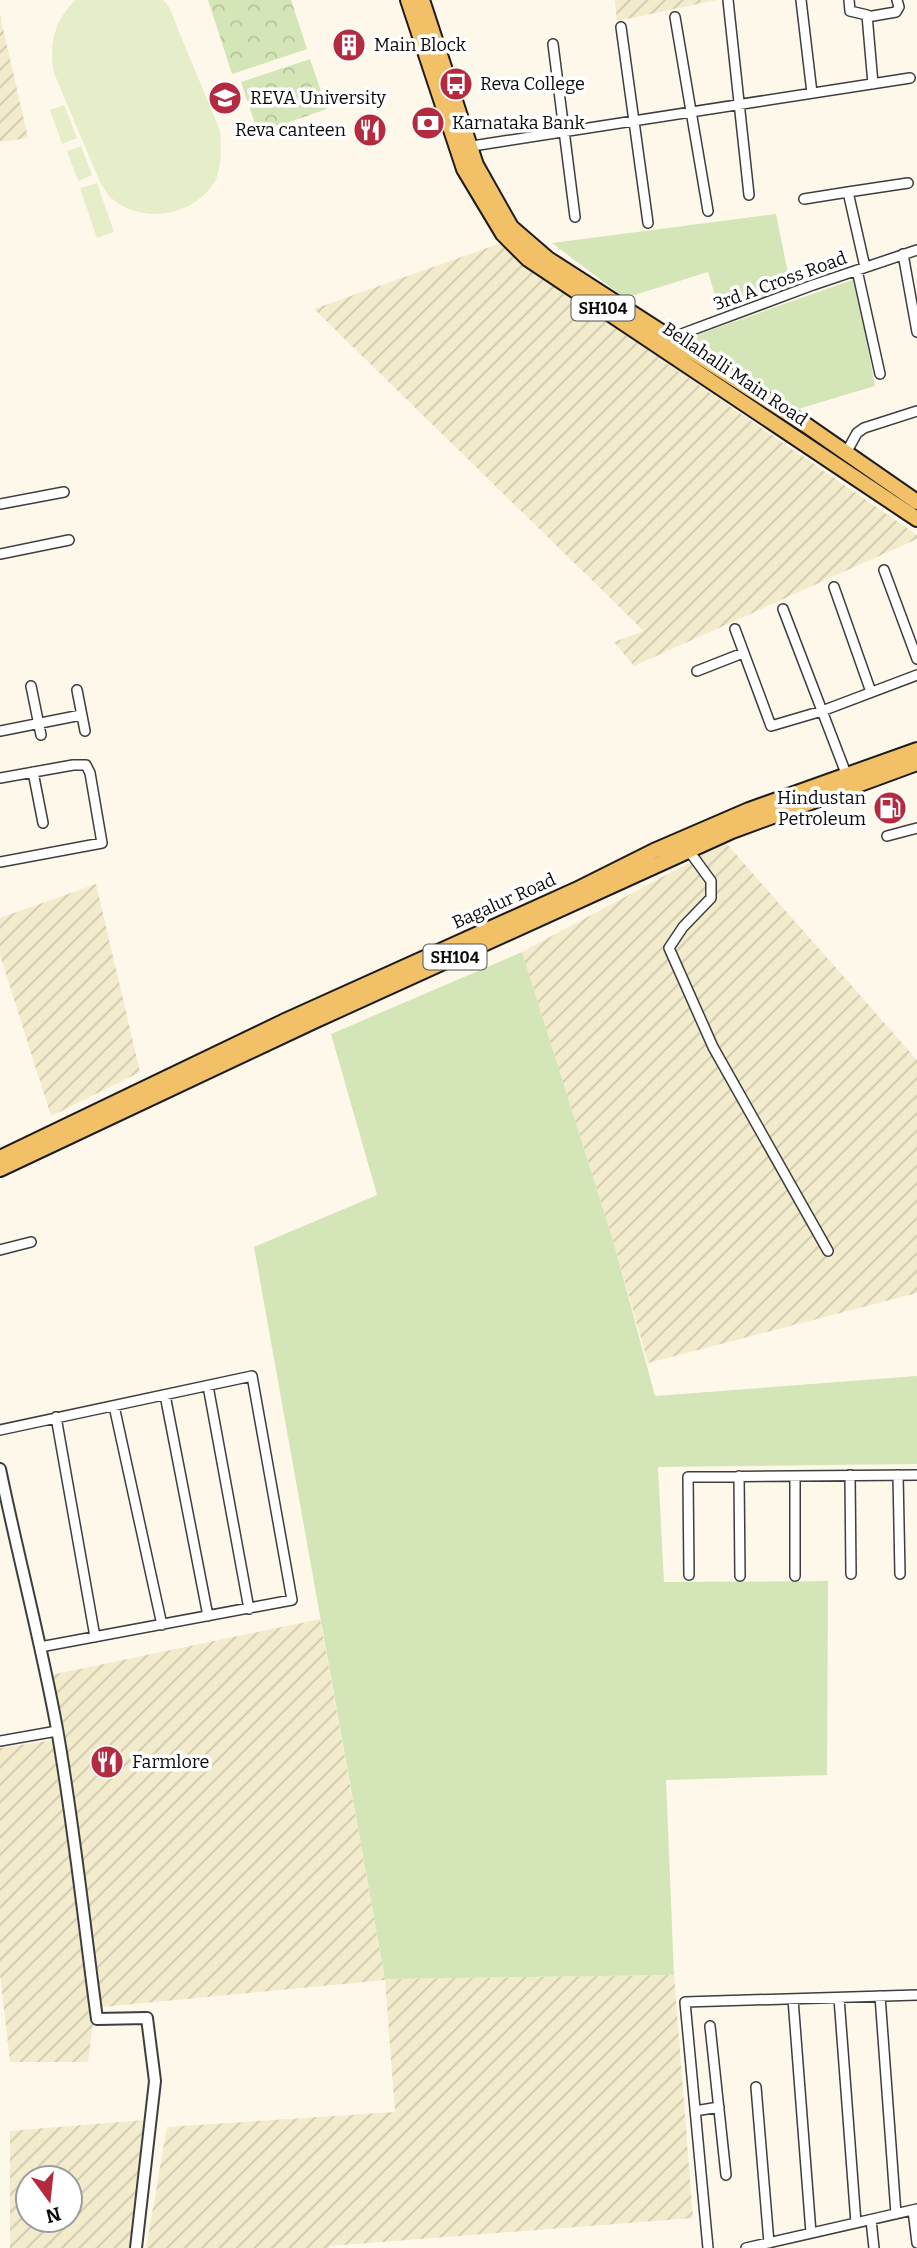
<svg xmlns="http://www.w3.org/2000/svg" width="917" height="2248" viewBox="0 0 917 2248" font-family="Bitter,serif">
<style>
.farmland{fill:url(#farmland-furrows);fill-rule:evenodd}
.grass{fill:#d4e6b7}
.park{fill:url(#park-crowns)}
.pitch{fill:#e5eec8}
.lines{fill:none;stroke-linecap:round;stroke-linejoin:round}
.minor-casing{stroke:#3e3e3e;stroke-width:12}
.tertiary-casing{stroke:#3e3e3e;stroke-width:14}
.primary-casing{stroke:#1c1c1c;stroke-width:18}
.minor{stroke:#fff;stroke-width:9}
.tertiary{stroke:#fff;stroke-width:10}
.primary{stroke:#f2c167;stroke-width:14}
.labels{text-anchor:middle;stroke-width:7;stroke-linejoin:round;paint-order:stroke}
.shield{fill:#fff;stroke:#545454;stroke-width:2}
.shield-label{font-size:16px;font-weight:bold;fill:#0b0b0b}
.poi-label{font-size:18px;fill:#0b0b0b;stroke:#fff;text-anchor:start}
.street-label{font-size:18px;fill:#0b0b0b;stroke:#fff}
</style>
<defs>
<pattern id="farmland-furrows" width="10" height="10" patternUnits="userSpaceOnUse" patternTransform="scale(1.75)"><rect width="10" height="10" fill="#f2ebcc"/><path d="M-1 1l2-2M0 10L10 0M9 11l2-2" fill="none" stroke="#cec8ae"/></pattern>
<pattern id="park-crowns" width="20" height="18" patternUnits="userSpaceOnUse" patternTransform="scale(1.75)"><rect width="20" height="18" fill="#d4e6b7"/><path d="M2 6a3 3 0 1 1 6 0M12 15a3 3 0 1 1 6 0" fill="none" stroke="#b5c49c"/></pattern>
</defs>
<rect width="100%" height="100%" fill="#fef8eb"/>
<path class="farmland" d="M615 0H717L617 21Z
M0 15 28 138 0 142Z
M501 243 523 264 917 535V539L634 666 614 642 644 631 314 309Z
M726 843 917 1060V1293L648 1363 615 1247 522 952Z
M96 884 140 1072 51 1116 0 955V918Z
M320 1619 385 1979 674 1975 693 2218 329 2246V2248H146L167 2127 395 2112 385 1980 102 2007 51 1675Z
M53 1740 93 2023 88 2062H10L0 1974V1748Z
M144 2120 130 2248H10V2131ZM28 2178H70V2220H28Z"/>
<path class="grass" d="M776 214 791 288 721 316 708 272 625 298 552 243Z
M855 279 875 386 795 410 688 338Z
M522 952 615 1247 655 1396 917 1376V1464L658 1467 664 1582 828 1581 827 1775 666 1780 674 1975 385 1979 254 1247 377 1195 331 1034Z"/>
<path class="park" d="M208 0H291L307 49 232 74Z
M310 59 327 109 258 133 241 82Z"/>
<path class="pitch" d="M75 0H163L169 7 220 131C221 146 222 166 216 179 196 217 140 226 109 196 106 192 103 186 100 182L54 73C49 43 54 22 75 0Z
M64 105 77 138 62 144 50 110Z
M81 146 92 175 78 181 67 151Z
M97 183 114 232 97 238 80 188Z"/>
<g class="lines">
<defs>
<path id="minor" d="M728 0 749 195
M801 0 812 93
M849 0 850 11 867 15 873 84
M675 17 708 211
M867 17 896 12 899 7 897 0
M621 27 648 223
M553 44 575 217
M466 147 910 78
M804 199 848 192
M903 254 917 332
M865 267 848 192 908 183
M857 270 880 374
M668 339 813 285 917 250
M846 453 857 433 864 428 917 411
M0 504 64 492
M0 554 69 540
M884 570 917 659
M834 587 871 692
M783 609 847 776
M735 629 771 726 822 711 917 675
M697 671 743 653
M31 686 41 735
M77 690 85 731
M0 731 81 715
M33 772 43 823
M0 778 73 765H86L90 773 102 843 0 862
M887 836 917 828
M689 851 711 881V898L683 927 669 948 713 1047 828 1251
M0 1250 31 1242
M208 1386 249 1609
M165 1395 208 1616
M114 1406 162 1625
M56 1417 95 1637
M0 1430 252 1376 292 1600 40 1647
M850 1475 851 1574
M898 1475 900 1574
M739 1476 740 1576
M795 1476V1576
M689 1575 688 1477 917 1475
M0 1741 57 1731
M880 1996 896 2214
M839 1998 856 2223
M793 1999 811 2233
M710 2026 726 2175
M756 2087 769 2243
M695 2111 719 2107
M913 2210 917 2243
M871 2220 874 2248
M708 2248 685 2002 917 1995
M746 2248 917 2209"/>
<path id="tertiary" d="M0 1469C18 1556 41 1642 57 1729 74 1825 84 1923 97 2019L147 2018 155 2081 136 2248"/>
<path id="primary" d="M408 0 464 169 503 234 528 259 917 519
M422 0 476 165 511 227 548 259 806 425 917 502
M0 1158 283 1022 576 890 654 851 749 810 917 750
M0 1169 314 1021 732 831 917 763"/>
</defs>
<use href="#minor" class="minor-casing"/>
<use href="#tertiary" class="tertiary-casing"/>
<use href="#primary" class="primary-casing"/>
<use href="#minor" class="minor"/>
<use href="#tertiary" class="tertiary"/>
<use href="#primary" class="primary"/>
</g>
<defs>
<symbol id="building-disc" viewBox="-11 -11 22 22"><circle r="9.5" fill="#b42b40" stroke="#fff"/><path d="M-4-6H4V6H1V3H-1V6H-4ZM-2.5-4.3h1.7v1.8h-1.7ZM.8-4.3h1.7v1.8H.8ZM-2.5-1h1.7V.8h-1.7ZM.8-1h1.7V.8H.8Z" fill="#fff"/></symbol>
<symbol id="bus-disc" viewBox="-11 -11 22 22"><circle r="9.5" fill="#b42b40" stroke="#fff"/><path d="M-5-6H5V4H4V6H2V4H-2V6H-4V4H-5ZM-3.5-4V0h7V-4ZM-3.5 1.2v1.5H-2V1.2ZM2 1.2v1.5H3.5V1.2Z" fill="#fff"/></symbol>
<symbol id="university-disc" viewBox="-11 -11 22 22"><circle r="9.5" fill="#b42b40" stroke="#fff"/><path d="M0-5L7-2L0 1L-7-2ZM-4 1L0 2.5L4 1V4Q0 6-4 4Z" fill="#fff"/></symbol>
<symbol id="bank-disc" viewBox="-11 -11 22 22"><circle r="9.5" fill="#b42b40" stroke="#fff"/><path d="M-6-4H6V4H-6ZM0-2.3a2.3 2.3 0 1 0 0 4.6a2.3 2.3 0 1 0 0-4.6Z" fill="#fff"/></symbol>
<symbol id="restaurant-disc" viewBox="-11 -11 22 22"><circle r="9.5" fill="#b42b40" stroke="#fff"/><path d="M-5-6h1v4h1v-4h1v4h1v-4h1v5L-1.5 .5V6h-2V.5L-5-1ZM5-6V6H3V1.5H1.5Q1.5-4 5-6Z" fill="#fff"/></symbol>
<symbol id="fuel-disc" viewBox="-11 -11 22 22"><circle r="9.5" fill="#b42b40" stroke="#fff"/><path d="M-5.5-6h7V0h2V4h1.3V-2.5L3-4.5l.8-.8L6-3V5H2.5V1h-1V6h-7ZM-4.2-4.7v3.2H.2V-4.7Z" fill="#fff"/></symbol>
</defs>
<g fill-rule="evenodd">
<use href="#building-disc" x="330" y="26" width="38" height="38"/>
<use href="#bus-disc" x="437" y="65" width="38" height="38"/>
<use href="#university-disc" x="206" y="79" width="38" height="38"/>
<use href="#bank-disc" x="409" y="104" width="38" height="38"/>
<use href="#restaurant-disc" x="351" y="111" width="38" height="38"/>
<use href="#fuel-disc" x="871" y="789" width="38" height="38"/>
<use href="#restaurant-disc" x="88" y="1743" width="38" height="38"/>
</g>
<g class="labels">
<g class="shield">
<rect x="571.5" y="295.5" width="63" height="25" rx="5"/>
<rect x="423.5" y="944.5" width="63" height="25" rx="5"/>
</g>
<g class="shield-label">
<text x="603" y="314">SH104</text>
<text x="455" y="963">SH104</text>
</g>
<g class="poi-label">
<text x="374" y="51">Main Block</text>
<text x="480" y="90">Reva College</text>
<text x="250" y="104">REVA University</text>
<text x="452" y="129">Karnataka Bank</text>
<text x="346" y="136" text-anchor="end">Reva canteen</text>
<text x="866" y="804" text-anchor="end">Hindustan<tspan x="866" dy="21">Petroleum</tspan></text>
<text x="132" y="1768">Farmlore</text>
</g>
<g class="street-label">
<text transform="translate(780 281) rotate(-20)" y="6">3rd A Cross Road</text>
<text transform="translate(735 374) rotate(34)" y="6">Bellahalli Main Road</text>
<text transform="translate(504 901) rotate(-24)" y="6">Bagalur Road</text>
</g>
</g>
<g transform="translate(49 2199) rotate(165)"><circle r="33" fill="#ffffff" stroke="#9d9d9d" stroke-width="2"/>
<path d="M0-5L12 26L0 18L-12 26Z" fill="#b42b40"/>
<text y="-10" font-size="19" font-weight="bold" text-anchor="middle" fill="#0b0b0b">N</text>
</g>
</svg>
